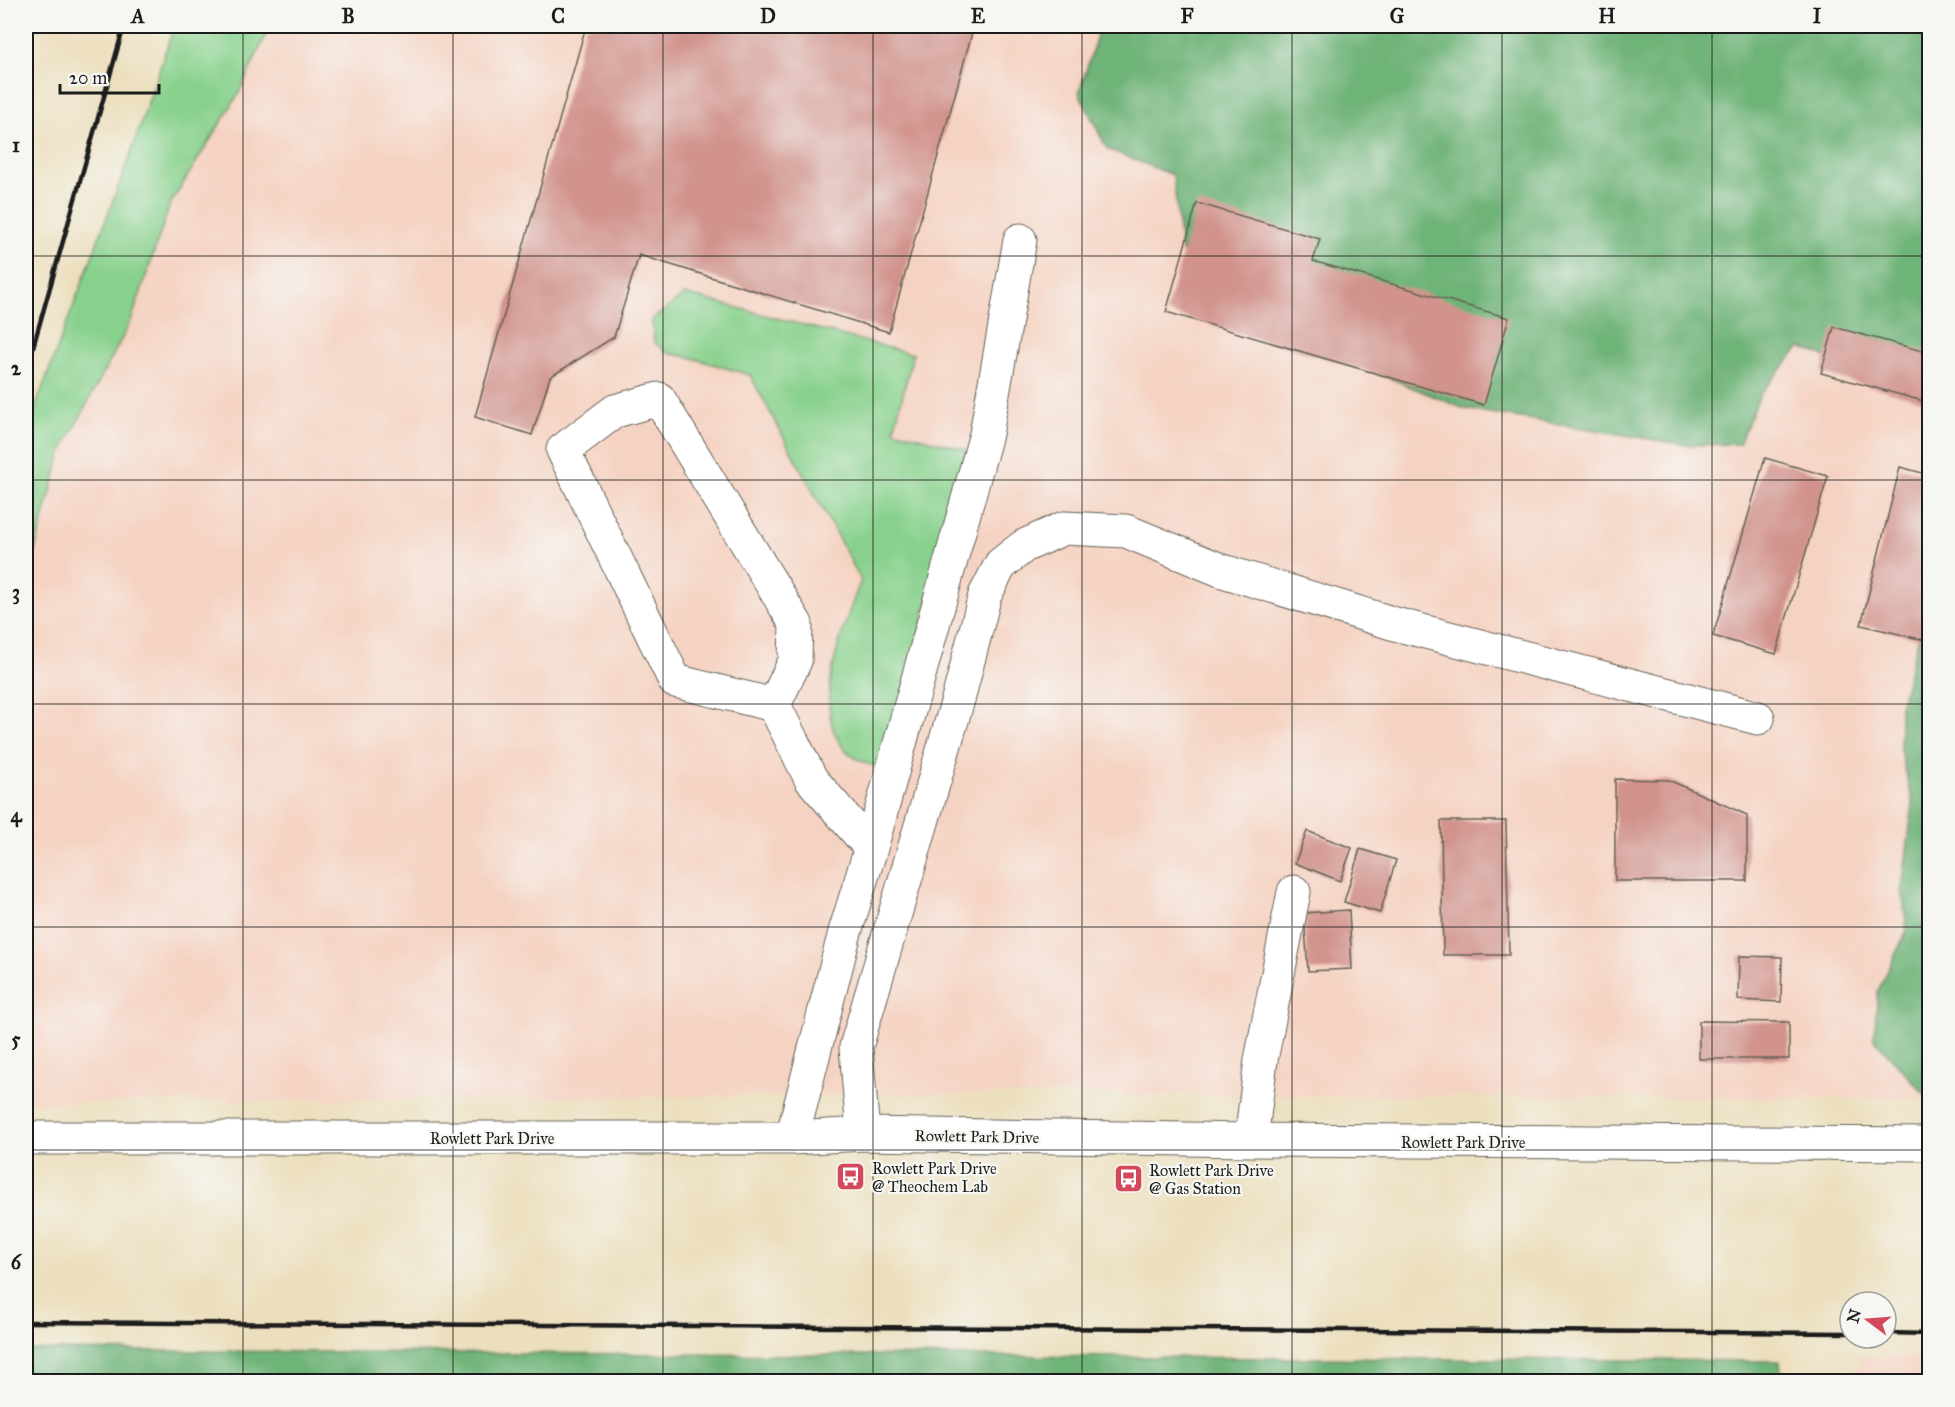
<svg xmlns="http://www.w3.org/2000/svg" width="1955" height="1407" viewBox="0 0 1955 1407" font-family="'IM FELL Great Primer',serif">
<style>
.built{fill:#f5d3c2;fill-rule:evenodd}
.green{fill:#88d18d;stroke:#527654;stroke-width:1.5}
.forest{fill:#6eb378;stroke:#45684a;stroke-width:1.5}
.building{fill:#d1938c}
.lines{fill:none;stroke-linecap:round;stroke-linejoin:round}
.minor-casing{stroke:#656055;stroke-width:35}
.minor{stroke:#fff;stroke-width:33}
.rail{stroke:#1c1c1c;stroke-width:4.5}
.grid{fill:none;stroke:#1c1c1c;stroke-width:1.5;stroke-opacity:0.55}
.labels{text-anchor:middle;stroke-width:4.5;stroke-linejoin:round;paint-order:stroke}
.street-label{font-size:16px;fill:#1c1c1c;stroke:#f6f6f2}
.poi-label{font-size:16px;fill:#1c1c1c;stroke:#f6f6f2;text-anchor:start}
.neatline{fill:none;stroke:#1c1c1c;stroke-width:2}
.grid-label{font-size:20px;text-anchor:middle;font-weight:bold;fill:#1c1c1c}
</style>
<rect width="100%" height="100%" fill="#f6f6f2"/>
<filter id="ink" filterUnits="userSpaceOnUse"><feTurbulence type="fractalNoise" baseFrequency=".0167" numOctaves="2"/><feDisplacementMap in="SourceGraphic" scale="12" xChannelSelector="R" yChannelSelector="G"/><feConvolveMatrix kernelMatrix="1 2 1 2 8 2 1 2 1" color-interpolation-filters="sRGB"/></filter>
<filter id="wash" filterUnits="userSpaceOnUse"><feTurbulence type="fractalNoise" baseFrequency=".008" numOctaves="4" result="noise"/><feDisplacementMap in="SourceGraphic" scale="24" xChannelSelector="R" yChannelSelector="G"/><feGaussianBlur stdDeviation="1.35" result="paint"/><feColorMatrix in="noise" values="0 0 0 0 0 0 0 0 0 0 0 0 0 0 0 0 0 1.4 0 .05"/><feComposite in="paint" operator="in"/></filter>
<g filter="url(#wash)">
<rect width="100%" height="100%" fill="#ecdfbe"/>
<path class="built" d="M270 26H1100L1079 93 1107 149 1173 175 1739 444 1761 393 1800 347 1929 396V599L1900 750 1913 803 1902 889 1907 930 1878 991 1874 1038 1929 1099 938 1094 26 1103V582L62 451 131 321 170 204 238 95ZM807 327 883 344 913 355 894 430 843 750 837 645 861 580 750 375 689 357 667 353Z
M1861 1356 1929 1357V1381H1854Z"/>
<path class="green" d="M174 26H270L238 95 170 204 131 321 62 451 26 582V432L131 153Z
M685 294 913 354 894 430 967 450 884 768C791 753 840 636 861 580L750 375 689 357 667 353 654 342 652 320Z"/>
<path class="forest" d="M1100 26H1929V396L1800 347 1761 393 1739 444 1686 445 1465 409 1254 323 1181 250 1173 175 1107 149 1079 93Z
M1929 599V1099L1874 1039 1878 991 1907 930 1902 889 1913 803 1900 750V706Z
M26 1350 1780 1361 1782 1381 26 1382Z"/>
<g id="blocks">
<path class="building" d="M586 26H974L889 332 639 255 614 337 550 377 532 435 475 417Z
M1197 203 1320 239 1313 261 1509 318 1484 405 1166 312Z
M1834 327 1930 353V403L1821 373Z
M1765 458 1828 476 1776 654 1713 636Z
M1900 467 1930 475V618L1924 640 1861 625Z
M1615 779 1669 780 1747 815V881H1615Z
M1441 821H1506L1509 955H1443Z
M1307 831 1352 848 1340 881 1295 863Z
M1360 849 1396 860 1380 913 1344 902Z
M1349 910 1352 969 1308 971 1304 913Z
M1739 956 1782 957 1781 1002 1738 1000Z
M1699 1021 1789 1022V1059H1699Z"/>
</g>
</g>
<g filter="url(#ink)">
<use href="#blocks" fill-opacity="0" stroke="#656055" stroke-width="1.5"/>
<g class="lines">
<defs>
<path id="minor" d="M659 399 796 624 795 661 774 705 675 681 563 450 615 411Z
M774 705 811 779 871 848 845 932 792 1138
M871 848 986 434 1020 240
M863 1134 856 1047 959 696 985 595 1001 564 1024 546 1064 528 1126 531 1223 571 1395 624 1758 718
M26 1138H792L863 1134 1251 1140 1930 1144
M1251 1140 1261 1060 1294 892"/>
</defs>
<use href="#minor" class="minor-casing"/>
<use href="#minor" class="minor"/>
<path class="rail" d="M26 372 124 26
M26 1322 1850 1333
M1886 1333 1930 1334"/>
</g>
</g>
<path class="grid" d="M243 26V1382M453 26V1382M663 26V1382M873 26V1382M1082 26V1382M1292 26V1382M1502 26V1382M1712 26V1382M26 256H1930M26 480H1930M26 704H1930M26 927H1930M26 1150H1930"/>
<defs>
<symbol id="bus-square" viewBox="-11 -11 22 22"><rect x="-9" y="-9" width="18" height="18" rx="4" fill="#d1495b" stroke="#f6f6f2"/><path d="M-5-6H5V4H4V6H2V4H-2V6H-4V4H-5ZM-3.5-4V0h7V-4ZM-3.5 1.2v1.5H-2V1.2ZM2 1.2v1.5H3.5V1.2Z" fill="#fff"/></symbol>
</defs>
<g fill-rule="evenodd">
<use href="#bus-square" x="834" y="1160" width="33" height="33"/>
<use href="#bus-square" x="1112" y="1162" width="33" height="33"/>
</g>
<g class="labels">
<g class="street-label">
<text transform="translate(977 1136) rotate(1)" y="6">Rowlett Park Drive</text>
<text x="492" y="1144">Rowlett Park Drive</text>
<text x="1463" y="1148">Rowlett Park Drive</text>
</g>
<g class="poi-label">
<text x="872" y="1174">Rowlett Park Drive<tspan x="872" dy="18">@ Theochem Lab</tspan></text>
<text x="1149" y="1176">Rowlett Park Drive<tspan x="1149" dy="18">@ Gas Station</tspan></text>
</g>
</g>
<rect width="1955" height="1407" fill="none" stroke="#f6f6f2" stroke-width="66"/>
<g transform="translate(1868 1320) rotate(286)"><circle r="28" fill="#f6f6f2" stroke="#9f9f9c" stroke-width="1.5"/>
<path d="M0-4.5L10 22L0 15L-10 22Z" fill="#d1495b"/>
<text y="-9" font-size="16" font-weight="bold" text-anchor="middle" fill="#1c1c1c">N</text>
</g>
<path d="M60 84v9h99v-9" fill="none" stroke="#1c1c1c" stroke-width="3"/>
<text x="69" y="84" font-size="18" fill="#1c1c1c" stroke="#f6f6f2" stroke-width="4.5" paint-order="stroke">20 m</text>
<rect x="33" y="33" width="1889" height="1341" class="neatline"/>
<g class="grid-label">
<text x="138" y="23">A</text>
<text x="348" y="23">B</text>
<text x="558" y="23">C</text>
<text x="768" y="23">D</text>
<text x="978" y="23">E</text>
<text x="1187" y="23">F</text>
<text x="1397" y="23">G</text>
<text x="1607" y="23">H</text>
<text x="1817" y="23">I</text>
<text x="16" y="152">1</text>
<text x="16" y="375">2</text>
<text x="16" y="599">3</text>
<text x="16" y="822">4</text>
<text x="16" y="1046">5</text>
<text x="16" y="1269">6</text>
</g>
</svg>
